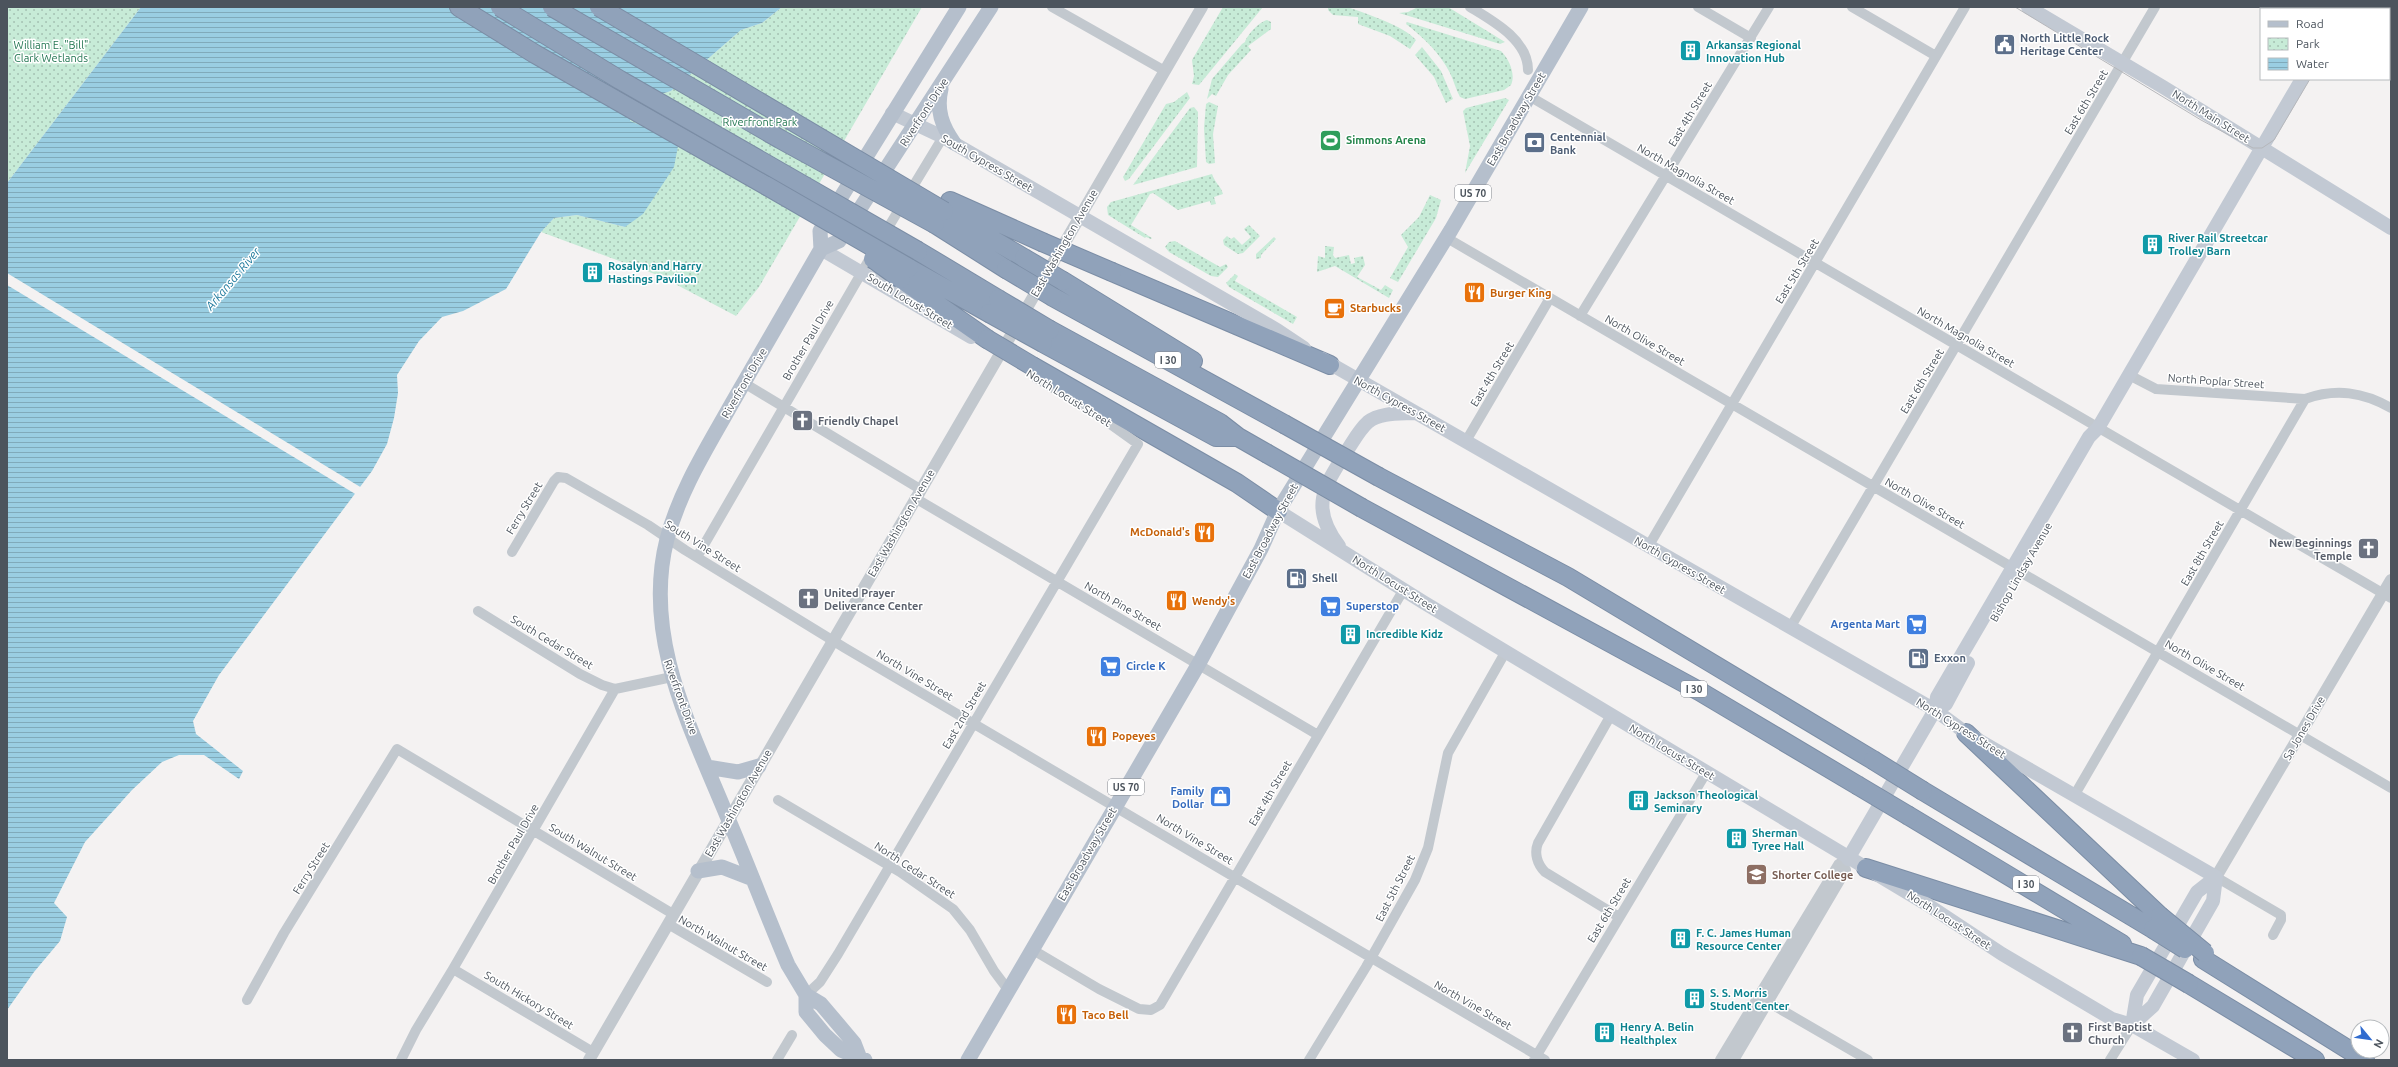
<svg xmlns="http://www.w3.org/2000/svg" width="2398" height="1067" viewBox="0 0 2398 1067" font-family="Ubuntu,sans-serif">
<style>
.park{fill:url(#park-dots)}
.water{fill:url(#water-rules)}
.pier{fill:#f4f2f2}
.lines{fill:none;stroke-linecap:round;stroke-linejoin:round}
.motorway-casing{stroke:#7b8da5;stroke-width:20}
.minor{stroke:#c2c8ce;stroke-width:10}
.tertiary{stroke:#c2c8ce;stroke-width:12}
.secondary{stroke:#c2c9d3;stroke-width:14}
.primary{stroke:#b5bfcc;stroke-width:15}
.motorway{stroke:#90a2ba;stroke-width:18}
.tram{stroke:#b5b7bb;stroke-width:1}
.motorway-bridge-casing{stroke:#7b8da5;stroke-width:20;stroke-linecap:butt}
.motorway-bridge{stroke:#90a2ba;stroke-width:18}
.labels{text-anchor:middle;stroke-width:3;stroke-linejoin:round;paint-order:stroke}
.shield{fill:#fff;stroke:#82878e;stroke-width:1}
.shield-label{font-size:10px;font-weight:bold;fill:#4c545d}
.service-label{font-size:11px;font-weight:bold;fill:#4e5e75;stroke:#fff;text-anchor:start}
.park-label{font-size:11px;fill:#247753;stroke:#fff}
.culture-label{font-size:11px;font-weight:bold;fill:#0d838f;stroke:#fff;text-anchor:start}
.street-label{font-size:11px;fill:#4c545d;stroke:#fff}
.leisure-label{font-size:11px;font-weight:bold;fill:#27864d;stroke:#fff;text-anchor:start}
.food-label{font-size:11px;font-weight:bold;fill:#c56008;stroke:#fff;text-anchor:start}
.worship-label{font-size:11px;font-weight:bold;fill:#5b616d;stroke:#fff;text-anchor:start}
.shop-label{font-size:11px;font-weight:bold;fill:#366cbe;stroke:#fff;text-anchor:start}
.education-label{font-size:11px;font-weight:bold;fill:#785e54;stroke:#fff;text-anchor:start}
.water-label{font-size:12px;font-style:italic;fill:#1f7a9d;stroke:#fff}
</style>
<defs>
<pattern id="park-dots" width="8" height="8" patternUnits="userSpaceOnUse"><rect width="8" height="8" fill="#c7ebd7"/><path d="M2 2h.1M6 6h.1" fill="none" stroke="#a4c1b2" stroke-width="1.8" stroke-linecap="round"/></pattern>
<pattern id="water-rules" width="6" height="5" patternUnits="userSpaceOnUse"><rect width="6" height="5" fill="#9acee2"/><path d="M0 2.5h6" fill="none" stroke="#80aaba"/></pattern>
</defs>
<rect width="100%" height="100%" fill="#f4f2f2"/>
<path class="park" d="M7 7H141L7 183Z
M782 7H922L759 287 736 316 660 276 541 232 554 218 577 215 625 227 630 114 639 101 671 91 741 30 762 23Z
M1223 7H1263L1199 85 1192 84 1194 76 1192 60Z
M1347 7C1365 13 1404 26 1416 40L1410 49 1390 36 1358 24V17L1333 15 1328 10V7Z
M1418 7H1448L1505 42 1500 44 1399 13 1408 12Z
M1267 20 1271 22V29L1248 46 1251 50 1228 75 1216 96 1212 94 1207 99 1212 79 1242 44 1245 42C1247 35 1259 22 1267 20Z
M1407 22 1501 51C1509 59 1516 74 1511 85L1504 90 1465 99 1460 97C1456 90 1454 81 1450 73 1440 53 1424 38 1406 24Z
M1422 47 1441 71 1453 99 1446 103 1434 77 1415 55Z
M1187 92 1190 98 1129 179 1125 181 1123 177 1166 104 1174 102Z
M1505 98 1509 100 1465 173 1470 146 1463 111 1466 108Z
M1209 102 1218 106 1213 134 1215 163 1209 164 1206 162 1204 128 1206 104Z
M1194 107 1198 112 1197 167 1133 185 1190 108Z
M1212 174C1215 183 1221 186 1223 194L1214 197 1216 204 1211 205 1210 201 1178 210 1153 193 1150 194 1131 225 1152 238 1151 239 1146 237 1145 238 1108 215 1107 207 1111 202Z
M1430 195 1441 200 1436 218 1398 282 1390 278 1408 247 1401 235 1419 217Z
M1249 225 1260 236 1243 253 1238 254 1224 245 1223 240 1227 236 1231 239 1234 237 1242 245 1251 237 1244 229Z
M1274 237 1276 239 1261 255V258L1256 259V254Z
M1175 241 1220 267 1226 264 1228 267 1218 277 1211 276 1169 252 1165 247 1169 242Z
M1325 246 1334 247 1333 255 1335 258 1349 255 1351 264 1355 263 1354 258 1363 256 1365 265 1357 277 1381 290 1385 285 1393 290 1389 298 1335 266 1317 272 1318 256 1325 258Z
M1235 274 1238 276 1235 281 1297 317 1293 324 1229 287 1226 283Z"/>
<path class="water" d="M141 7H782L762 23 741 30 671 91 639 101 630 114V121L679 141 674 167 643 214 625 227 577 215 554 218 541 232 506 289 463 311 442 317 419 341 397 375 398 393 394 418 387 444 372 471 219 675 193 721 196 734 243 771 239 779 204 755H179L162 762 132 790 85 842 54 903 67 917 60 941 34 972 7 1010V183Z"/>
<path class="pier" d="M7 273 362 488 357 495 7 285Z"/>
<g class="lines">
<defs>
<path id="motorway" d="M459 7 535 54 767 186
M950 201 1042 242
M944 211 1024 258
M935 224 1006 269
M918 251 998 299
M909 268 989 313
M1112 272 1330 365
M901 279 987 339
M1063 281 1193 361
M1053 297 1284 424
M1050 330 1220 423 1238 437 1266 453
M1043 343 1216 437H1238
M1034 367 1237 483 1278 511
M1379 477 1568 577 1873 760
M1362 508 1699 691 1857 785
M1966 733 2160 916
M1923 791 2153 929
M1909 816 2122 944
M1866 868 2141 956
M2203 959 2365 1060
M2189 984 2315 1060"/>
</defs>
<use href="#motorway" class="motorway-casing"/>
<path class="minor" d="M1052 7 1165 71
M1470 7C1493 21 1528 40 1528 70
M1698 7 1751 38
M1852 7 1936 56
M1529 96 2391 598
M883 236 943 137
M1447 238 2391 788
M1580 316 1769 7
M2129 375 2156 389 2305 399
M744 383 920 489
M1466 441 1550 298
M915 498 1318 735
M1648 547 1965 7
M512 552 554 481 558 477 566 478 648 525 685 550 845 648 1545 1060
M697 557 873 253
M478 611 580 674 602 685 615 689
M1790 628 2155 7
M1611 715 1538 843C1534 853 1537 864 1545 872L1619 917
M2074 796 2305 399C2336 388 2363 392 2391 408
M778 800 900 872 953 909 970 930 994 971 1009 991
M2216 877 2281 915V920L2273 935
M668 924 767 982
M1033 950 1099 989 1139 1009 1151 1010 1160 1005 1404 589
M453 969 593 1052
M806 995 820 982 838 954 1138 444 1092 411 1036 378
M1761 998 1868 1060
M247 1000 284 933 397 749 673 914
M401 1060 416 1030 453 969 615 689 672 677
M777 1060 792 1035
M1309 1060 1366 967 1415 880 1428 848 1448 753 1506 651
M1534 1060 1706 773
M2110 1060 2132 1025"/>
<path class="tertiary" d="M2389 34 2391 35
M2216 877 2391 580
M589 1060 1202 7
M1721 1060 1839 865 1848 859
M1733 1060 1845 870"/>
<path class="secondary" d="M2028 7 2163 87 2391 228
M2343 9 2344 7
M892 113 943 137 1277 330 1304 348
M821 249 971 337
M1322 359 1935 710 1966 733 2216 877
M1278 511 1423 602 1928 905 2002 954 2112 1019 2132 1025 2193 1060
M1339 546C1310 508 1323 488 1346 452 1353 442 1359 430 1368 422 1380 412 1401 414 1416 413
M1935 710 1946 704 1968 663
M1848 859 1935 710 1937 697 2089 437 2098 428 2302 79
M2132 1025 2137 995 2197 892 2216 877
M2132 1025 2153 1006 2213 901 2216 877"/>
<path class="primary" d="M941 89C936 110 942 126 954 143
M821 249 839 241 991 7
M707 767 738 772 759 766
M698 871 722 867 753 879
M806 995V1012L825 1035 841 1050 865 1060
M859 1056 854 1043 821 1004 806 995 788 965C767 916 748 865 727 816 691 728 642 637 667 539 680 490 707 448 731 405 761 353 791 301 821 249L820 231 959 7
M968 1060 1198 665 1261 549 1278 511 1451 230 1581 7"/>
<use href="#motorway" class="motorway"/>
<path class="tram" d="M2015 7 2201 120 2253 148H2262L2274 140 2310 79
M2343 7 2344 9"/>
<defs>
<path id="motorway-bridge" d="M500 7 620 80 918 251
M552 7 780 139 935 224
M599 7 944 211
M767 186 909 268
M1042 242 1112 272
M1024 258 1063 281
M873 259 901 279
M1006 269 1053 297
M998 299 1050 330
M989 313 1043 343
M987 339 1034 367
M1284 424 1379 477
M1266 453 1362 508
M1873 760 1923 791
M1857 785 1909 816
M2160 916 2205 953
M2153 929 2185 949
M2141 956 2189 984"/>
</defs>
<use href="#motorway-bridge" class="motorway-bridge-casing"/>
<use href="#motorway-bridge" class="motorway-bridge"/>
</g>
<defs>
<symbol id="civic-square" viewBox="-11 -11 22 22"><rect x="-9" y="-9" width="18" height="18" rx="4" fill="#5c6f8a" stroke="#fff"/><path d="M-.6-6.5H3V-4.5H.6V-3L4-1V1h2V6H-6V1h2V-1L-.6-3ZM-1.2 2.5V6h2.4V2.5Z" fill="#fff"/></symbol>
<symbol id="building-square" viewBox="-11 -11 22 22"><rect x="-9" y="-9" width="18" height="18" rx="4" fill="#0f9aa8" stroke="#fff"/><path d="M-4-6H4V6H1V3H-1V6H-4ZM-2.5-4.3h1.7v1.8h-1.7ZM.8-4.3h1.7v1.8H.8ZM-2.5-1h1.7V.8h-1.7ZM.8-1h1.7V.8H.8Z" fill="#fff"/></symbol>
<symbol id="stadium-square" viewBox="-11 -11 22 22"><rect x="-9" y="-9" width="18" height="18" rx="4" fill="#2e9e5b" stroke="#fff"/><path d="M0-5a6.5 5 0 1 0 0 10a6.5 5 0 1 0 0-10ZM-3.5-1.8h7v3.6h-7Z" fill="#fff"/></symbol>
<symbol id="bank-square" viewBox="-11 -11 22 22"><rect x="-9" y="-9" width="18" height="18" rx="4" fill="#5c6f8a" stroke="#fff"/><path d="M-6-4H6V4H-6ZM0-2.3a2.3 2.3 0 1 0 0 4.6a2.3 2.3 0 1 0 0-4.6Z" fill="#fff"/></symbol>
<symbol id="restaurant-square" viewBox="-11 -11 22 22"><rect x="-9" y="-9" width="18" height="18" rx="4" fill="#e8710a" stroke="#fff"/><path d="M-5-6h1v4h1v-4h1v4h1v-4h1v5L-1.5 .5V6h-2V.5L-5-1ZM5-6V6H3V1.5H1.5Q1.5-4 5-6Z" fill="#fff"/></symbol>
<symbol id="cafe-square" viewBox="-11 -11 22 22"><rect x="-9" y="-9" width="18" height="18" rx="4" fill="#e8710a" stroke="#fff"/><path d="M-5.5-4.5H6V0H3Q3 3.5 0 3.5H-2.5Q-5.5 3.5-5.5 0ZM3-3.2v2h1.7v-2ZM-6 4.5H4V6H-6Z" fill="#fff"/></symbol>
<symbol id="church-square" viewBox="-11 -11 22 22"><rect x="-9" y="-9" width="18" height="18" rx="4" fill="#6b7280" stroke="#fff"/><path d="M-1.2-6h2.4v3.5h3.3v2.4h-3.3V6h-2.4V-.1h-3.3v-2.4h3.3Z" fill="#fff"/></symbol>
<symbol id="fuel-square" viewBox="-11 -11 22 22"><rect x="-9" y="-9" width="18" height="18" rx="4" fill="#5c6f8a" stroke="#fff"/><path d="M-5.5-6h7V0h2V4h1.3V-2.5L3-4.5l.8-.8L6-3V5H2.5V1h-1V6h-7ZM-4.2-4.7v3.2H.2V-4.7Z" fill="#fff"/></symbol>
<symbol id="supermarket-square" viewBox="-11 -11 22 22"><rect x="-9" y="-9" width="18" height="18" rx="4" fill="#3f7fe0" stroke="#fff"/><path d="M-6-5.5h2.5l.6 2H6L4.5 2H-2.5L-4.4-4H-6ZM-1.5 3.2a1.3 1.3 0 1 0 .1 0ZM3 3.2a1.3 1.3 0 1 0 .1 0Z" fill="#fff"/></symbol>
<symbol id="shop-square" viewBox="-11 -11 22 22"><rect x="-9" y="-9" width="18" height="18" rx="4" fill="#3f7fe0" stroke="#fff"/><path d="M-5-2.5h2.3a2.7 3.5 0 0 1 5.4 0H5L5.5 6h-11ZM-1.5-2.5h3a1.5 2.3 0 0 0-3 0Z" fill="#fff"/></symbol>
<symbol id="university-square" viewBox="-11 -11 22 22"><rect x="-9" y="-9" width="18" height="18" rx="4" fill="#8d6e63" stroke="#fff"/><path d="M0-5L7-2L0 1L-7-2ZM-4 1L0 2.5L4 1V4Q0 6-4 4Z" fill="#fff"/></symbol>
</defs>
<g fill-rule="evenodd">
<use href="#civic-square" x="1992" y="32" width="25" height="25"/>
<use href="#building-square" x="1678" y="38" width="25" height="25"/>
<use href="#stadium-square" x="1318" y="128" width="25" height="25"/>
<use href="#bank-square" x="1522" y="130" width="25" height="25"/>
<use href="#building-square" x="2140" y="232" width="25" height="25"/>
<use href="#building-square" x="580" y="260" width="25" height="25"/>
<use href="#restaurant-square" x="1462" y="280" width="25" height="25"/>
<use href="#cafe-square" x="1322" y="296" width="25" height="25"/>
<use href="#church-square" x="790" y="408" width="25" height="25"/>
<use href="#restaurant-square" x="1192" y="520" width="25" height="25"/>
<use href="#church-square" x="2356" y="536" width="25" height="25"/>
<use href="#fuel-square" x="1284" y="566" width="25" height="25"/>
<use href="#church-square" x="796" y="586" width="25" height="25"/>
<use href="#restaurant-square" x="1164" y="588" width="25" height="25"/>
<use href="#supermarket-square" x="1318" y="594" width="25" height="25"/>
<use href="#supermarket-square" x="1904" y="612" width="25" height="25"/>
<use href="#building-square" x="1338" y="622" width="25" height="25"/>
<use href="#fuel-square" x="1906" y="646" width="25" height="25"/>
<use href="#supermarket-square" x="1098" y="654" width="25" height="25"/>
<use href="#restaurant-square" x="1084" y="724" width="25" height="25"/>
<use href="#shop-square" x="1208" y="784" width="25" height="25"/>
<use href="#building-square" x="1626" y="788" width="25" height="25"/>
<use href="#building-square" x="1724" y="826" width="25" height="25"/>
<use href="#university-square" x="1744" y="862" width="25" height="25"/>
<use href="#building-square" x="1668" y="926" width="25" height="25"/>
<use href="#building-square" x="1682" y="986" width="25" height="25"/>
<use href="#restaurant-square" x="1054" y="1002" width="25" height="25"/>
<use href="#building-square" x="1592" y="1020" width="25" height="25"/>
<use href="#church-square" x="2060" y="1020" width="25" height="25"/>
</g>
<g class="labels">
<g class="shield">
<rect x="1455" y="185" width="36" height="16" rx="3"/>
<rect x="1155" y="352" width="26" height="16" rx="3"/>
<rect x="1681" y="681" width="26" height="16" rx="3"/>
<rect x="1108" y="779" width="36" height="16" rx="3"/>
<rect x="2013" y="876" width="26" height="16" rx="3"/>
</g>
<g class="shield-label">
<text x="1473" y="197">US 70</text>
<text x="1168" y="364">I 30</text>
<text x="1694" y="693">I 30</text>
<text x="1126" y="791">US 70</text>
<text x="2026" y="888">I 30</text>
</g>
<g class="service-label">
<text x="2020" y="42">North Little Rock<tspan x="2020" dy="13">Heritage Center</tspan></text>
<text x="1550" y="141">Centennial<tspan x="1550" dy="13">Bank</tspan></text>
<text x="1312" y="582">Shell</text>
<text x="1934" y="662">Exxon</text>
</g>
<g class="park-label">
<text x="51" y="49">William E. "Bill"<tspan x="51" dy="13">Clark Wetlands</tspan></text>
<text x="760" y="126">Riverfront Park</text>
</g>
<g class="culture-label">
<text x="1706" y="49">Arkansas Regional<tspan x="1706" dy="13">Innovation Hub</tspan></text>
<text x="2168" y="242">River Rail Streetcar<tspan x="2168" dy="13">Trolley Barn</tspan></text>
<text x="608" y="270">Rosalyn and Harry<tspan x="608" dy="13">Hastings Pavilion</tspan></text>
<text x="1366" y="638">Incredible Kidz</text>
<text x="1654" y="799">Jackson Theological<tspan x="1654" dy="13">Seminary</tspan></text>
<text x="1752" y="837">Sherman<tspan x="1752" dy="13">Tyree Hall</tspan></text>
<text x="1696" y="937">F. C. James Human<tspan x="1696" dy="13">Resource Center</tspan></text>
<text x="1710" y="997">S. S. Morris<tspan x="1710" dy="13">Student Center</tspan></text>
<text x="1620" y="1031">Henry A. Belin<tspan x="1620" dy="13">Healthplex</tspan></text>
</g>
<g class="street-label">
<text transform="translate(2086 102) rotate(-59)" y="4">East 6th Street</text>
<text transform="translate(924 112) rotate(-57)" y="4">Riverfront Drive</text>
<text transform="translate(1690 114) rotate(-59)" y="4">East 4th Street</text>
<text transform="translate(2211 116) rotate(32)" y="4">North Main Street</text>
<text transform="translate(1516 119) rotate(-60)" y="4">East Broadway Street</text>
<text transform="translate(987 163) rotate(30)" y="4">South Cypress Street</text>
<text transform="translate(1686 174) rotate(30)" y="4">North Magnolia Street</text>
<text transform="translate(1064 243) rotate(-60)" y="4">East Washington Avenue</text>
<text transform="translate(1797 271) rotate(-59)" y="4">East 5th Street</text>
<text transform="translate(910 301) rotate(31)" y="4">South Locust Street</text>
<text transform="translate(1966 337) rotate(30)" y="4">North Magnolia Street</text>
<text transform="translate(808 340) rotate(-60)" y="4">Brother Paul Drive</text>
<text transform="translate(1645 340) rotate(30)" y="4">North Olive Street</text>
<text transform="translate(1492 374) rotate(-59)" y="4">East 4th Street</text>
<text transform="translate(1922 381) rotate(-59)" y="4">East 6th Street</text>
<text transform="translate(2216 381) rotate(4)" y="4">North Poplar Street</text>
<text transform="translate(744 383) rotate(-60)" y="4">Riverfront Drive</text>
<text transform="translate(1069 398) rotate(32)" y="4">North Locust Street</text>
<text transform="translate(1400 404) rotate(29)" y="4">North Cypress Street</text>
<text transform="translate(1925 503) rotate(30)" y="4">North Olive Street</text>
<text transform="translate(524 508) rotate(-59)" y="4">Ferry Street</text>
<text transform="translate(901 523) rotate(-60)" y="4">East Washington Avenue</text>
<text transform="translate(1270 531) rotate(-62)" y="4">East Broadway Street</text>
<text transform="translate(703 546) rotate(32)" y="4">South Vine Street</text>
<text transform="translate(2202 553) rotate(-60)" y="4">East 8th Street</text>
<text transform="translate(1680 565) rotate(30)" y="4">North Cypress Street</text>
<text transform="translate(2021 572) rotate(-60)" y="4">Bishop Lindsay Avenue</text>
<text transform="translate(1395 584) rotate(32)" y="4">North Locust Street</text>
<text transform="translate(1123 606) rotate(30)" y="4">North Pine Street</text>
<text transform="translate(552 642) rotate(31)" y="4">South Cedar Street</text>
<text transform="translate(2205 665) rotate(30)" y="4">North Olive Street</text>
<text transform="translate(915 675) rotate(31)" y="4">North Vine Street</text>
<text transform="translate(681 697) rotate(70)" y="4">Riverfront Drive</text>
<text transform="translate(964 715) rotate(-60)" y="4">East 2nd Street</text>
<text transform="translate(1961 728) rotate(32)" y="4">North Cypress Street</text>
<text transform="translate(2304 728) rotate(-60)" y="4">Sa Jones Drive</text>
<text transform="translate(1672 752) rotate(31)" y="4">North Locust Street</text>
<text transform="translate(1270 793) rotate(-60)" y="4">East 4th Street</text>
<text transform="translate(738 803) rotate(-60)" y="4">East Washington Avenue</text>
<text transform="translate(1195 839) rotate(31)" y="4">North Vine Street</text>
<text transform="translate(513 844) rotate(-60)" y="4">Brother Paul Drive</text>
<text transform="translate(593 852) rotate(31)" y="4">South Walnut Street</text>
<text transform="translate(1087 854) rotate(-60)" y="4">East Broadway Street</text>
<text transform="translate(311 868) rotate(-58)" y="4">Ferry Street</text>
<text transform="translate(915 870) rotate(33)" y="4">North Cedar Street</text>
<text transform="translate(1395 888) rotate(-63)" y="4">East 5th Street</text>
<text transform="translate(1609 910) rotate(-59)" y="4">East 6th Street</text>
<text transform="translate(1949 920) rotate(33)" y="4">North Locust Street</text>
<text transform="translate(723 943) rotate(30)" y="4">North Walnut Street</text>
<text transform="translate(529 1000) rotate(31)" y="4">South Hickory Street</text>
<text transform="translate(1473 1005) rotate(30)" y="4">North Vine Street</text>
</g>
<g class="leisure-label">
<text x="1346" y="144">Simmons Arena</text>
</g>
<g class="food-label">
<text x="1490" y="297">Burger King</text>
<text x="1350" y="312">Starbucks</text>
<text x="1190" y="536" text-anchor="end">McDonald's</text>
<text x="1192" y="605">Wendy's</text>
<text x="1112" y="740">Popeyes</text>
<text x="1082" y="1019">Taco Bell</text>
</g>
<g class="worship-label">
<text x="818" y="425">Friendly Chapel</text>
<text x="2352" y="547" text-anchor="end">New Beginnings<tspan x="2352" dy="13">Temple</tspan></text>
<text x="824" y="597">United Prayer<tspan x="824" dy="13">Deliverance Center</tspan></text>
<text x="2088" y="1031">First Baptist<tspan x="2088" dy="13">Church</tspan></text>
</g>
<g class="shop-label">
<text x="1346" y="610">Superstop</text>
<text x="1900" y="628" text-anchor="end">Argenta Mart</text>
<text x="1126" y="670">Circle K</text>
<text x="1204" y="795" text-anchor="end">Family<tspan x="1204" dy="13">Dollar</tspan></text>
</g>
<g class="education-label">
<text x="1772" y="879">Shorter College</text>
</g>
<g class="water-label">
<text transform="translate(233 279) rotate(-50)" y="4">Arkansas River</text>
</g>
</g>
<rect width="2398" height="1067" fill="none" stroke="#4c545d" stroke-width="16"/>
<rect x="2260" y="8" width="130" height="72" fill="#ffffff" stroke="#b7bbbe"/>
<rect x="2268" y="21" width="20" height="6" fill="#b5bfcc" stroke="#b7bbbe"/>
<text x="2296" y="28" font-size="12" fill="#4c545d">Road</text>
<rect x="2268" y="38" width="20" height="12" fill="url(#park-dots)" stroke="#b7bbbe"/>
<text x="2296" y="48" font-size="12" fill="#4c545d">Park</text>
<rect x="2268" y="58" width="20" height="12" fill="url(#water-rules)" stroke="#b7bbbe"/>
<text x="2296" y="68" font-size="12" fill="#4c545d">Water</text>
<g transform="translate(2370 1039) rotate(119)"><circle r="19" fill="#ffffff" stroke="#b7bbbe"/>
<path d="M0-3L7 15L0 10L-7 15Z" fill="#316ccf"/>
<text y="-6" font-size="11" font-weight="bold" text-anchor="middle" fill="#4c545d">N</text>
</g>
</svg>
